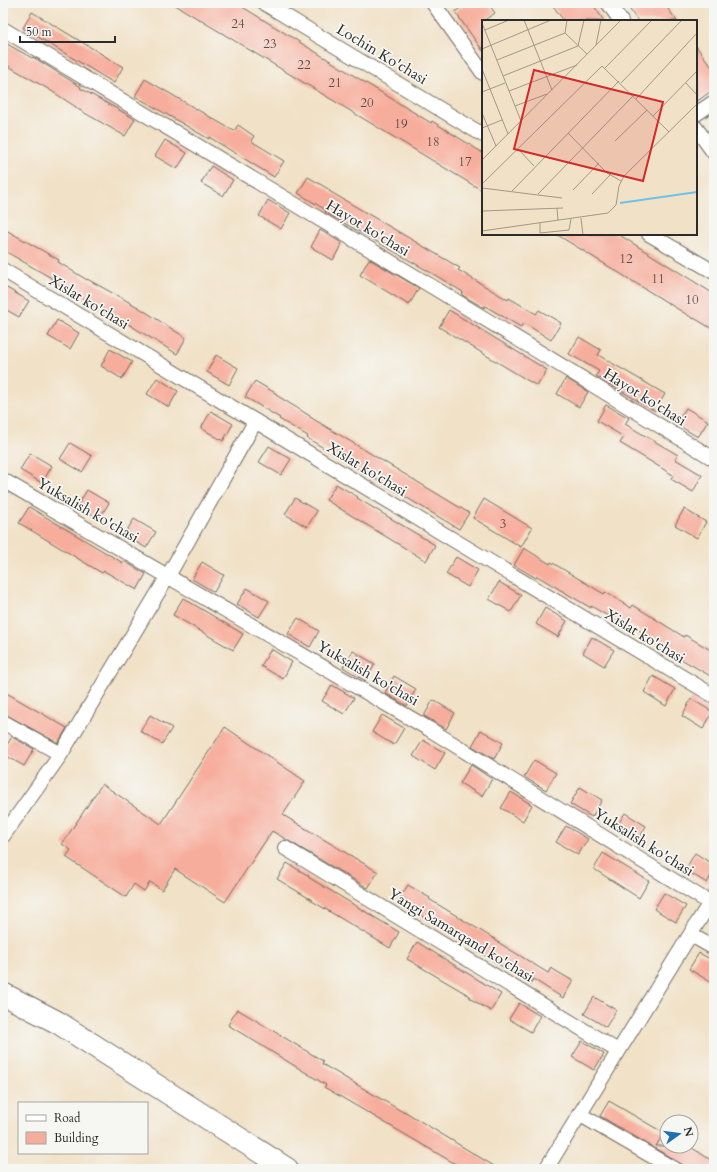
<svg xmlns="http://www.w3.org/2000/svg" width="717" height="1172" viewBox="0 0 717 1172" font-family="Cardo,serif">
<style>
.building{fill:#f7ad9c}
.lines{fill:none;stroke-linecap:round;stroke-linejoin:round}
.minor-casing{stroke:#706b61;stroke-width:16}
.primary-casing{stroke:#706b61;stroke-width:24}
.minor{stroke:#fff;stroke-width:14}
.primary{stroke:#fff;stroke-width:22}
.labels{text-anchor:middle;stroke-width:3.5;stroke-linejoin:round;paint-order:stroke}
.number-label{font-size:13px;fill:#5e4c47}
.street-label{font-size:15px;fill:#2b2b2b;stroke:#f6f6f2}
.inset-river{fill:none;stroke:#6bc3e8;stroke-width:2}
.inset-road{fill:none;stroke:#a29888;stroke-width:1}
.view{fill:#d62828;fill-opacity:0.15;stroke:#d62828;stroke-width:2}
.inset-edge{fill:none;stroke:#2b2b2b;stroke-width:2}
</style>
<rect width="100%" height="100%" fill="#f6f6f2"/>
<filter id="ink" filterUnits="userSpaceOnUse"><feTurbulence type="fractalNoise" baseFrequency=".025" numOctaves="2"/><feDisplacementMap in="SourceGraphic" scale="8" xChannelSelector="R" yChannelSelector="G"/><feConvolveMatrix kernelMatrix="1 2 1 2 8 2 1 2 1" color-interpolation-filters="sRGB"/></filter>
<filter id="wash" filterUnits="userSpaceOnUse"><feTurbulence type="fractalNoise" baseFrequency=".012" numOctaves="4" result="noise"/><feDisplacementMap in="SourceGraphic" scale="16" xChannelSelector="R" yChannelSelector="G"/><feGaussianBlur stdDeviation="0.9" result="paint"/><feColorMatrix in="noise" values="0 0 0 0 0 0 0 0 0 0 0 0 0 0 0 0 0 1.4 0 .05"/><feComposite in="paint" operator="in"/></filter>
<g filter="url(#wash)">
<rect width="100%" height="100%" fill="#f1e1c6"/>
<g id="blocks">
<path class="building" d="M172 3H236L431 123 432 121 483 153V191Z
M467 3H488L495 13 483 21V51L455 12Z
M551 3H592L604 21H564Z
M625 3H664L677 21H638Z
M32 12 123 67 114 83 23 28Z
M7 44 32 58 33 57 81 87 80 88 135 119 125 136 76 108V107L50 90 3 63V51Z
M696 46 714 70V89L696 102Z
M145 79 234 131 238 125 254 136 251 141 284 161 274 177 209 137V139L135 96Z
M165 140 187 153 177 169 155 156Z
M211 166 233 180 223 196 201 183Z
M308 177 330 190 329 191 460 268 458 270 508 300 509 298 536 314 539 310 561 323 551 340 524 323 521 327 485 306 484 308 462 295 463 292 428 271 325 212 326 210 298 193Z
M268 200 290 213 281 229 259 216Z
M6 230 59 260 58 262 87 280V279L138 307 186 338 177 354 120 319 52 281 53 279 3 250V236Z
M320 230 342 243 333 260 311 247Z
M556 234H618L714 294V330L694 318V319Z
M369 259 419 288 409 305 360 275Z
M7 288 29 301 19 317 3 308V294Z
M449 310 547 370 537 386 439 327Z
M57 320 79 333 70 349 48 336Z
M579 337 601 350 598 355 665 394 655 411 596 376 599 371 569 354Z
M110 349 132 362 122 379 101 366Z
M216 355 238 368 229 385 207 372Z
M157 378 178 391 169 407 147 394Z
M566 378 588 392 579 407 557 394Z
M255 381 277 394 276 395 310 416V417L469 513 459 529 307 438 308 436 279 419 280 418 245 397Z
M606 405 629 418 625 424 678 455 675 459 702 475 693 492 671 479 673 475 620 443 624 437 597 421Z
M686 408 708 421 698 437 676 424Z
M211 411 233 424 223 441 201 428Z
M70 443 92 456 82 472 60 459Z
M269 446 291 459 281 475 259 462Z
M30 453 52 466 42 483 20 470Z
M336 484 358 497 357 498 435 545 426 561 326 500Z
M87 490 109 503 99 519 77 506Z
M295 498 317 511 307 527 285 514Z
M484 499 532 528 521 547 473 518Z
M29 507 123 563 124 561 146 574 137 590 104 571 102 573 19 523Z
M684 509 706 522 697 538 675 525Z
M134 519 156 532 146 548 124 535Z
M524 548 550 564 551 562 604 594 605 592 631 608 633 605 684 637 685 635 714 652V678L674 655 675 653 648 638 649 636 619 619 618 622 591 606V608L537 576 536 578 514 565Z
M456 557 478 570 468 587 446 574Z
M202 562 224 575 214 592 192 579Z
M499 582 521 595 511 612 489 599Z
M247 588 269 601 259 617 237 604Z
M183 598 243 634 233 650 173 615Z
M545 608 567 621 558 637 536 624Z
M298 618 319 631 310 647 288 634Z
M592 637 614 650 604 666 583 653Z
M271 649 292 662 283 679 261 666Z
M353 651 375 664 365 681 343 667Z
M394 676 416 689 407 706 385 693Z
M653 676 675 689 666 706 644 692Z
M332 685 354 698 344 714 322 701Z
M3 691 67 728 58 743 3 713Z
M691 699 713 712 703 729 682 716Z
M433 700 455 713 446 729 424 716Z
M150 715 172 728 162 744 140 731Z
M382 715 404 728 394 745 372 732Z
M225 727 305 781 283 815 378 872 368 888 272 831 225 902 175 869 162 890 150 882 144 891 134 884 126 897 66 857 71 850 62 844 102 784 161 824Z
M481 730 503 743 494 759 472 746Z
M12 737 34 749 24 766 3 754V751Z
M423 740 445 753 435 770 413 756Z
M534 760 556 773 546 790 524 777Z
M471 765 492 779 482 796 460 783Z
M580 787 602 800 592 817 570 804Z
M511 792 532 805 523 821 501 808Z
M625 813 646 826 637 842 615 829Z
M566 826 588 839 578 855 556 842Z
M603 853 649 881 639 898 594 869Z
M695 853 714 865V870L707 883 685 870Z
M287 863 309 876 308 877 399 932 390 948 312 901V900L277 879Z
M408 885 430 898 429 899 496 940V941L548 973 551 968 573 981 563 998 533 979 530 984 398 901Z
M664 893 686 906 676 922 654 909Z
M417 942 501 994 491 1011 469 998 470 996 407 959Z
M699 953 714 961V984L689 969Z
M594 997 616 1010 606 1027 584 1014Z
M519 1003 540 1016 531 1032 509 1019Z
M237 1009 323 1061 322 1064 403 1112 404 1111 425 1124 499 1169H464L324 1087 326 1085 228 1025Z
M582 1041 604 1054 594 1070 572 1057Z
M609 1101 664 1133 656 1146H689L714 1162V1169H690L600 1116Z"/>
</g>
</g>
<g filter="url(#ink)">
<use href="#blocks" fill-opacity="0" stroke="#706b61" stroke-width="1"/>
<g class="lines">
<defs>
<path id="minor" d="M264 3 483 135
M433 3 483 73
M608 3 621 21
M3 29 441 292 714 459
M696 114 714 102
M696 128 714 153
M649 234 714 272
M3 270 714 696
M3 480 429 729 710 903
M3 722 61 754
M3 836 61 754 168 576 255 422
M285 848 618 1051
M691 935 714 948
M579 1114 674 1169
M546 1169 714 896"/>
<path id="primary" d="M3 994 57 1022 287 1169"/>
</defs>
<use href="#minor" class="minor-casing"/>
<use href="#primary" class="primary-casing"/>
<use href="#minor" class="minor"/>
<use href="#primary" class="primary"/>
</g>
</g>
<g class="labels">
<g class="number-label">
<text x="238" y="28">24</text>
<text x="270" y="48">23</text>
<text x="304" y="69">22</text>
<text x="335" y="87">21</text>
<text x="367" y="107">20</text>
<text x="401" y="128">19</text>
<text x="433" y="146">18</text>
<text x="465" y="166">17</text>
<text x="626" y="263">12</text>
<text x="658" y="283">11</text>
<text x="692" y="304">10</text>
<text x="503" y="528">3</text>
</g>
<g class="street-label">
<text transform="translate(382 54) rotate(31)" y="5">Lochin Ko'chasi</text>
<text transform="translate(368 228) rotate(31)" y="5">Hayot ko'chasi</text>
<text transform="translate(89 302) rotate(31)" y="5">Xislat ko'chasi</text>
<text transform="translate(645 397) rotate(32)" y="5">Hayot ko'chasi</text>
<text transform="translate(367 469) rotate(31)" y="5">Xislat ko'chasi</text>
<text transform="translate(88 510) rotate(30)" y="5">Yuksalish ko'chasi</text>
<text transform="translate(645 636) rotate(31)" y="5">Xislat ko'chasi</text>
<text transform="translate(368 673) rotate(30)" y="5">Yuksalish ko'chasi</text>
<text transform="translate(644 842) rotate(32)" y="5">Yuksalish ko'chasi</text>
<text transform="translate(461 935) rotate(31)" y="5">Yangi Samarqand ko'chasi</text>
</g>
</g>
<g transform="translate(482 20)">
<rect width="215" height="215" fill="#f1e1c6"/>
<path class="inset-river" d="M138 183 215 172"/>
<path class="inset-road" d="M42 0 70 70M0 3 39 101M3 10 27 0M83 13 105 34M114 25 119 0M0 29 69 0M15 40 83 13 85 0M123 48 170 0M0 49 26 114M21 56 96 26 102 0M139 63 200 0M204 63 215 75M27 71 95 45M0 72 23 63M154 79 215 13M33 86 65 74M0 93 14 126M171 96 215 51M0 108 20 100M86 113 125 153 139 161M133 121 165 90M36 129 52 146M0 140 139 0M0 164 120 46 187 112M0 168 80 178M91 170 117 143M30 171 137 61M56 174 151 76M110 174 129 154M75 188 76 200M0 191 81 188M99 198 101 215M58 203V213L87 210 89 199M0 211 126 193 134 185 137 166 142 156 215 84"/>
<path class="view" d="M52 50 181 82 161 161 32 129Z"/>
<rect width="215" height="215" class="inset-edge"/>
</g>
<rect width="717" height="1172" fill="none" stroke="#f6f6f2" stroke-width="16"/>
<rect x="18" y="1102" width="130" height="52" fill="#f6f6f2" stroke="#a5a5a2"/>
<rect x="26" y="1115" width="20" height="6" fill="#ffffff" stroke="#a5a5a2"/>
<text x="54" y="1122" font-size="12" fill="#2b2b2b">Road</text>
<rect x="26" y="1132" width="20" height="12" fill="#f7ad9c" stroke="#a5a5a2"/>
<text x="54" y="1142" font-size="12" fill="#2b2b2b">Building</text>
<g transform="translate(679 1134) rotate(76)"><circle r="19" fill="#f6f6f2" stroke="#a5a5a2"/>
<path d="M0-3L7 15L0 10L-7 15Z" fill="#1f6fb2"/>
<text y="-6" font-size="11" font-weight="bold" text-anchor="middle" fill="#2b2b2b">N</text>
</g>
<path d="M20 36v6h95v-6" fill="none" stroke="#2b2b2b" stroke-width="2"/>
<text x="26" y="36" font-size="12" fill="#2b2b2b" stroke="#f6f6f2" stroke-width="3" paint-order="stroke">50 m</text>
</svg>
